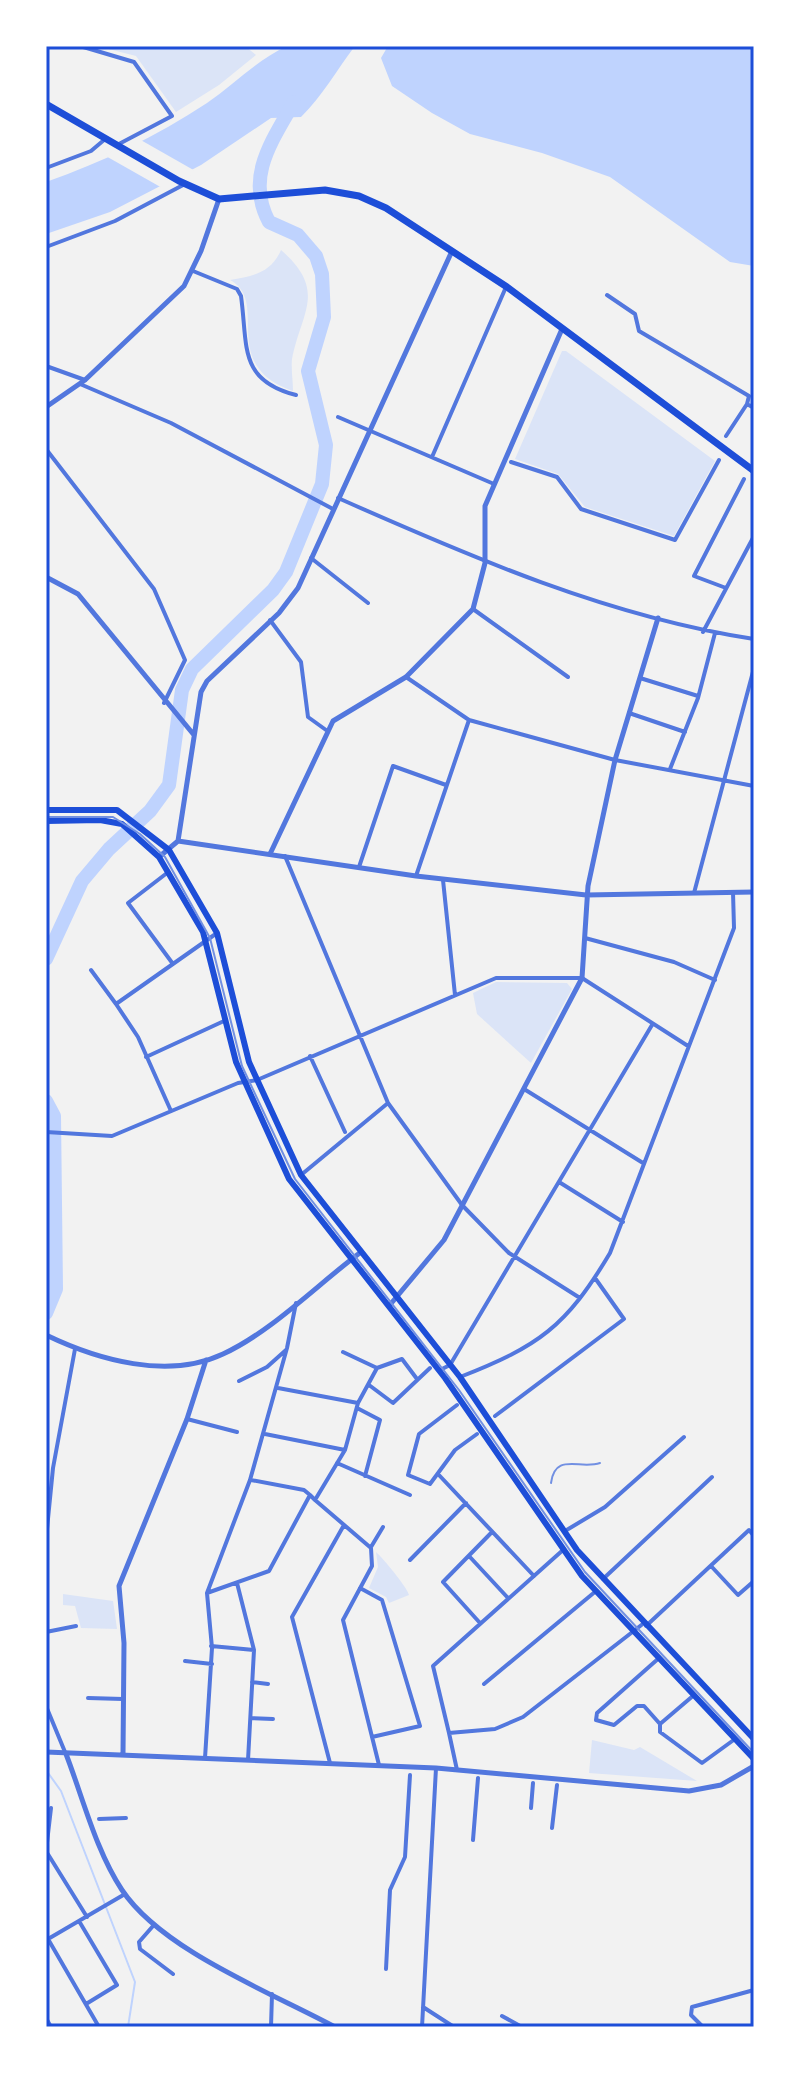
<svg xmlns="http://www.w3.org/2000/svg" width="800" height="2073" viewBox="0 0 800 2073" font-family="Figtree,sans-serif">
<style>
.green{fill:#dbe4f7}
.water{fill:#bfd3fe}
.pier{fill:#f2f2f2}
.lines{fill:none;stroke-linecap:round;stroke-linejoin:round}
.stream{stroke:#bfd3fe;stroke-width:2}
.river{stroke:#bfd3fe;stroke-width:14}
.minor{stroke:#5277de;stroke-width:4}
.tertiary{stroke:#5277de;stroke-width:5}
.primary{stroke:#1d4ed8;stroke-width:6}
.trunk{stroke:#1d4ed8;stroke-width:7}
.tram{stroke:#7290e2;stroke-width:2}
.neatline{fill:none;stroke:#1d4ed8;stroke-width:3}
</style>
<rect width="100%" height="100%" fill="#f2f2f2"/>
<path class="green" d="M97 46H245L256 55 219 85 176 112 136 56Z
M281 250C328 291 301 312 292 359 291 369 293 381 293 391 217 365 271 302 230 280 253 276 271 273 281 250Z
M562 351H566L715 461 674 536 585 507 558 474 515 459Z
M496 982 567 983 572 989 531 1063 477 1014 473 993Z
M376 1552C383 1558 407 1587 409 1595L389 1603 386 1597 369 1588 378 1567Z
M63 1594 113 1601 117 1629 81 1628 75 1606 63 1605Z
M592 1740 634 1750 640 1747 697 1781 589 1773Z"/>
<path class="water" d="M287 46H355C336 71 323 95 301 117L271 118 201 165 110 212 46 234V182C103 162 157 136 207 103 235 84 257 60 287 46Z
M388 46H754V266L730 262 610 177 542 153 470 134 432 113 392 86 381 58Z"/>
<path class="pier" d="M139 139 197 172 164 189 104 155Z"/>
<g class="lines">
<path class="stream" d="M46 1770 61 1791 135 1982 128 2027"/>
<path class="river" d="M46 959 82 881 109 849 150 811 169 785 182 690 192 669 273 590 286 572 322 484 326 445 308 371 324 317 322 274 316 256 298 235 269 222C245 177 272 141 294 102
M46 1101 54 1116 56 1289 46 1313"/>
<path class="minor" d="M80 46 134 62 172 116 117 145
M46 168 91 151 104 140
M46 247 115 221 185 184
M193 271 237 289 241 296C248 346 238 380 296 395
M607 295 635 314 639 331 749 396 747 404
M46 366 85 380
M80 384 171 423 333 509
M338 417 494 484
M726 436 747 404 754 408
M46 449 154 589 185 660 164 703
M432 457 506 287
M511 462 557 477 581 509 675 540 719 460
M338 498C471 557 609 617 754 639
M311 558 368 603
M726 588 694 576 744 479
M473 609 568 677
M270 620 301 662 308 717 326 730
M703 632 754 536
M406 677 469 720 615 760 754 786
M640 678 698 696
M629 713 685 732
M670 769 698 698 715 633
M285 856 388 1103 462 1205 509 1253 580 1298
M359 867 393 766 446 785
M167 873 128 903 173 964
M416 876 469 720
M443 880 455 995
M694 893 754 668
M585 938 674 962 715 980
M91 970 116 1004
M310 1056 345 1132
M146 1057 224 1021
M524 1089 643 1163
M171 1111 138 1037 116 1004 217 933
M46 1132 112 1136 238 1083 257 1080 496 978H582L688 1046
M301 1175 388 1103
M559 1182 623 1222
M343 1352 377 1368
M440 1370 450 1365 652 1025
M460 1377C539 1346 566 1327 610 1253L734 928 733 892
M239 1381 267 1367 286 1350
M369 1385 393 1403 430 1368
M278 1388 358 1403
M457 1405 419 1434 408 1475 430 1484 455 1450 477 1434
M357 1408 380 1420 365 1476
M495 1416 624 1319 595 1278
M187 1419 237 1432
M265 1434 345 1450
M337 1463 410 1495
M438 1474 534 1576
M251 1480 304 1490 310 1495
M315 1500 371 1548 372 1566 343 1620 379 1765
M565 1531 605 1507 684 1437
M46 1539 53 1468 75 1349
M371 1547 383 1527
M469 1556 508 1598
M410 1560 466 1503
M711 1566 738 1595 754 1581
M603 1579 712 1477
M237 1583 254 1650 248 1760
M360 1588 382 1600 420 1726 372 1737
M207 1593 269 1571 310 1495 315 1500 345 1450 358 1403 377 1368 402 1359 417 1379
M480 1623 443 1582 492 1532
M646 1626 749 1530 754 1536
M46 1632 76 1626
M211 1646 254 1650
M659 1658 597 1713 596 1720 614 1725 637 1706H644L660 1724 694 1695
M185 1661 212 1664
M252 1682 268 1684
M484 1684 596 1591
M88 1698 123 1699
M46 1706 65 1752
M251 1718 273 1719
M660 1724V1732L702 1763 735 1739
M449 1733 433 1666 563 1550
M205 1758 212 1648 207 1593 250 1480 287 1348 296 1303
M330 1763 292 1617 344 1525
M457 1770 449 1733 495 1729 523 1717 644 1623
M51 1808 46 1851 87 1917
M531 1808 533 1783
M99 1819 126 1818
M552 1828 557 1785
M473 1840 478 1778
M79 1921 117 1985 86 2004
M153 1926 139 1942 140 1949 173 1974
M48 1939 99 2027
M48 1939 125 1894
M386 1969 390 1890 405 1857 410 1775
M423 2007 454 2027
M502 2016 522 2027
M46 2018 51 2027
M271 2027 272 1994
M422 2027 436 1768
M703 2027 691 2015 692 2007 754 1990"/>
<path class="tertiary" d="M46 407 85 380 184 286 201 251 219 199
M46 577 78 594 194 735
M178 841 416 876 586 895 754 892
M270 854 333 721 406 677 473 609 485 563V506L562 329
M159 857 178 841 201 692 207 681 279 613 298 588 452 251
M389 1306 444 1240 582 978 588 886 615 760 658 618
M46 1335C98 1360 168 1380 223 1354 271 1332 318 1284 361 1252
M46 1752 436 1768 689 1791 721 1785 754 1766
M66 1754C83 1798 96 1851 122 1890 162 1950 270 1992 335 2027
M123 1754 124 1643 119 1586 187 1419 206 1360"/>
<path class="primary" d="M46 810H117L169 850 217 933 249 1062 301 1175 460 1377 577 1550 754 1739
M46 821 100 820 122 824 159 857 203 932 236 1062 289 1179 445 1378 582 1576 754 1759"/>
<path class="trunk" d="M46 104 179 181 219 199 325 190 359 196 386 208 507 287 754 471"/>
<path class="tram" d="M46 817H113L140 834 165 857 210 938 242 1066 295 1179 459 1390 585 1572 754 1753
M551 1483C555 1452 580 1470 600 1463"/>
</g>
<rect width="800" height="2073" fill="none" stroke="#ffffff" stroke-width="96"/>
<rect x="48" y="48" width="704" height="1977" class="neatline"/>
</svg>
